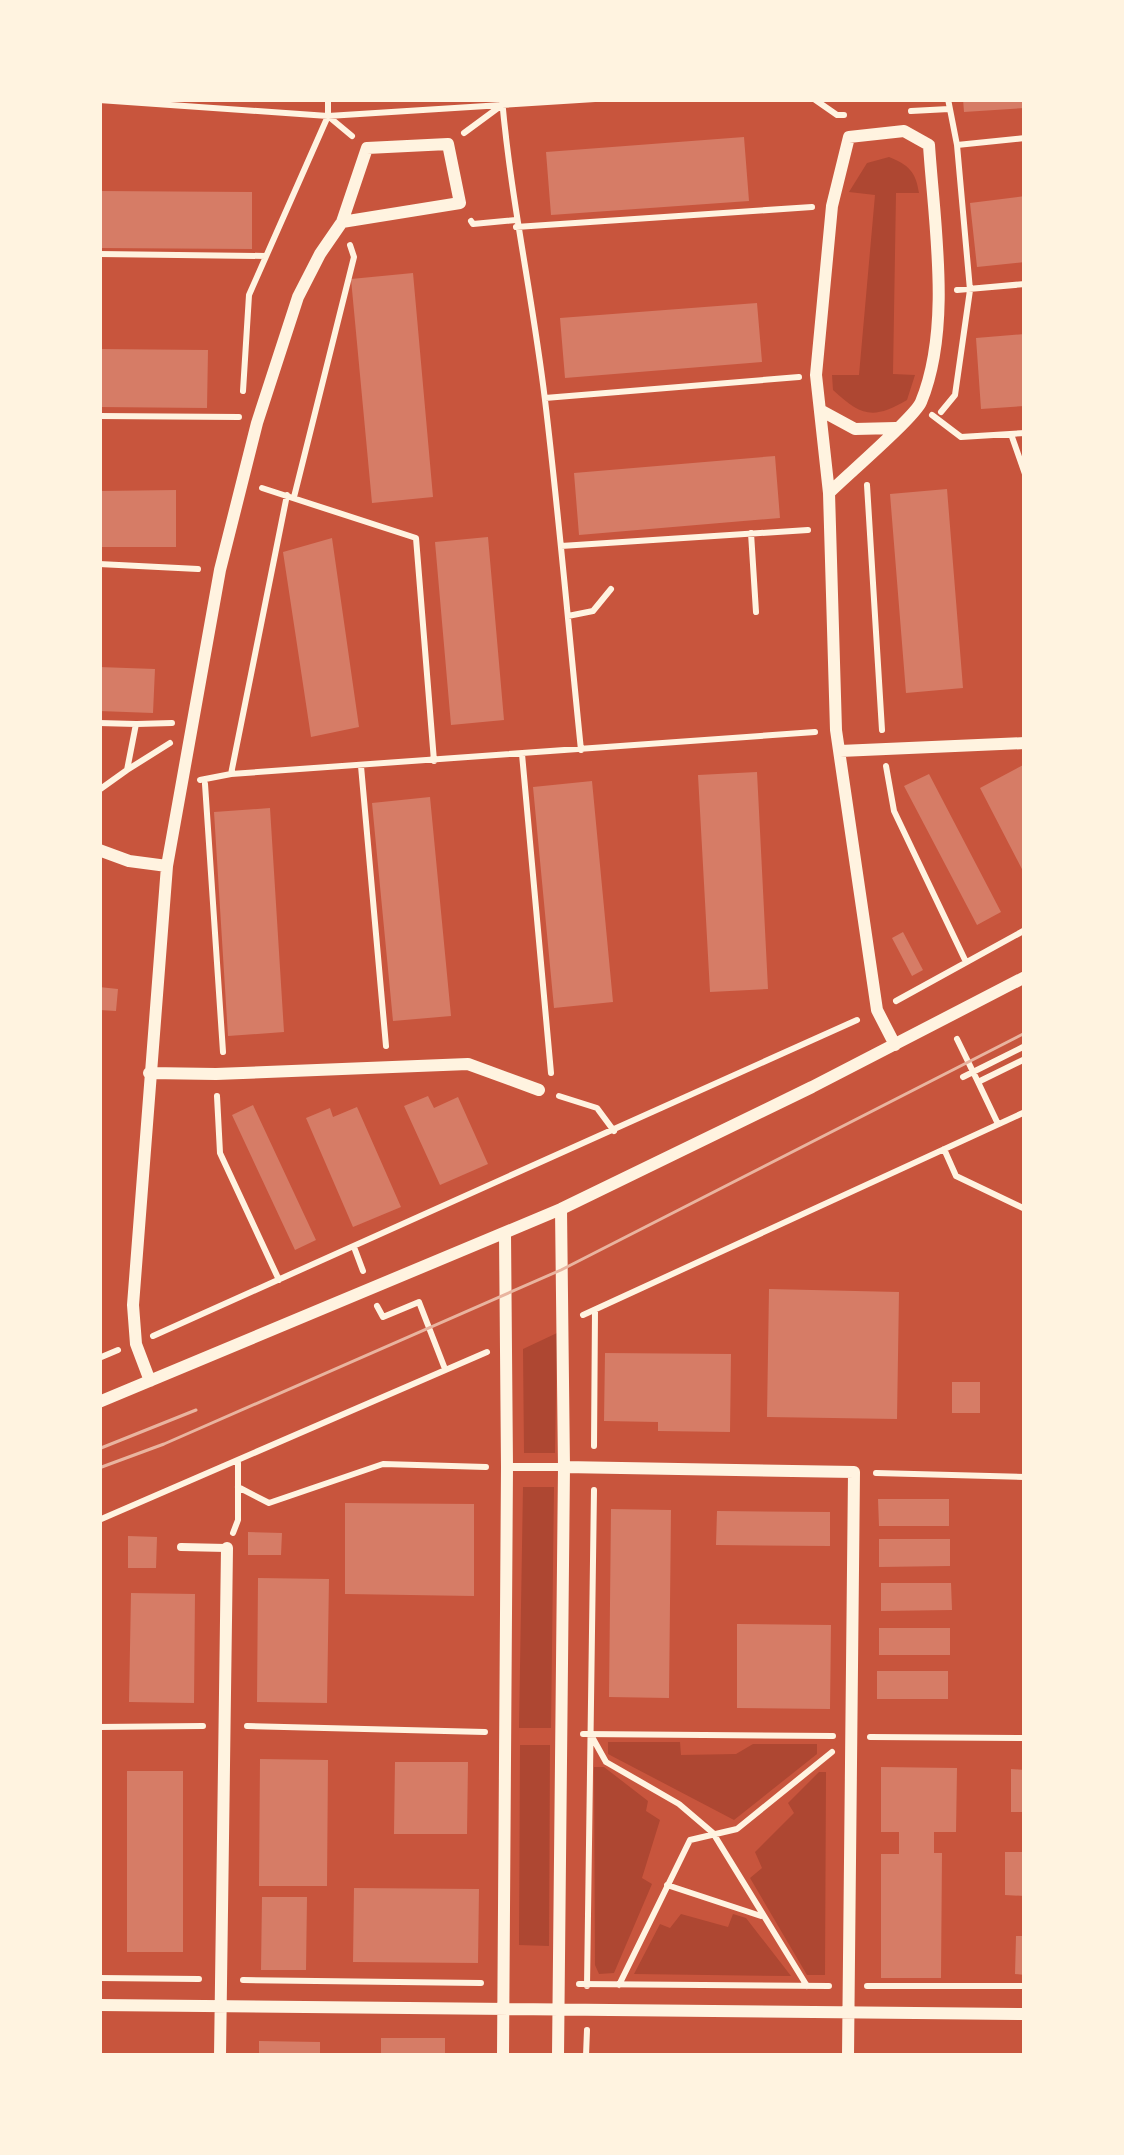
<svg xmlns="http://www.w3.org/2000/svg" width="1124" height="2155" viewBox="0 0 1124 2155" font-family="'Roboto Serif',serif">
<style>
.green{fill:#ae4732}
.building{fill:#d67c66}
.lines{fill:none;stroke-linecap:round;stroke-linejoin:round}
.path{stroke:#fff3e0;stroke-width:6}
.service{stroke:#fff3e0;stroke-width:8}
.minor{stroke:#fff3e0;stroke-width:12}
.tram{stroke:#e9b49f;stroke-width:3}
</style>
<rect width="100%" height="100%" fill="#c8553d"/>
<path class="green" d="M889 157C909 165 916 172 919 193H896L893 374 915 375 907 400C873 420 861 416 833 390L832 375H859L875 195 849 192 867 163Z
M557 1333 555 1453H524L523 1349Z
M523 1487H554L551 1728H519Z
M608 1742H680L681 1755 736 1754 753 1744H817V1754L734 1820 608 1754Z
M520 1745H550L549 1946 519 1945Z
M594 1767H604L648 1801 646 1811 660 1820 642 1878 652 1884 614 1973 599 1974 595 1965Z
M819 1772H826L825 1975H807L750 1878 762 1868 755 1852 794 1813 788 1803Z
M681 1914 728 1927 733 1914 746 1918 791 1976 634 1974 660 1924 670 1928Z"/>
<path class="building" d="M963 99H1025V108L964 112Z
M744 137 749 201 551 215 546 152Z
M99 191 252 192V249L99 248Z
M1025 196V262L977 267 970 203Z
M413 273 433 497 372 503 351 279Z
M757 303 762 362 565 378 560 318Z
M1025 334V406L981 409 976 338Z
M99 349 208 350 207 408 99 407Z
M775 456 780 518 579 535 574 473Z
M947 489 963 688 906 693 890 494Z
M176 490V547H99V491Z
M488 537 504 720 451 725 435 542Z
M332 538 359 727 311 737 283 552Z
M99 667 155 669 153 713 99 711Z
M1025 764V875L980 788Z
M757 772 768 989 710 992 698 775Z
M929 774 1001 912 977 925 904 786Z
M592 781 613 1002 554 1008 533 787Z
M430 797 451 1016 393 1021 372 803Z
M270 808 284 1032 228 1036 214 812Z
M903 932 923 970 912 976 892 938Z
M99 987 118 989 116 1011 99 1010Z
M428 1096 434 1108 458 1097 488 1164 440 1185 404 1106Z
M253 1105 316 1240 295 1250 232 1115Z
M357 1107 401 1207 353 1227 306 1118 330 1108 333 1117Z
M769 1289 899 1292 897 1419 767 1417Z
M605 1353 731 1354 730 1432 658 1431V1422L604 1421Z
M952 1382H980V1413H952Z
M878 1499H949V1526H879Z
M345 1503 474 1504V1596L345 1594Z
M611 1509 671 1510 669 1698 609 1697Z
M717 1511 830 1512V1546L716 1545Z
M248 1532 282 1533 281 1555H248Z
M128 1536 157 1537 156 1568H128Z
M879 1539H950V1566L879 1567Z
M258 1578 329 1579 327 1703 257 1702Z
M881 1583H951L952 1610 881 1611Z
M131 1593 195 1594 194 1703 129 1702Z
M737 1624 831 1625 830 1709 737 1708Z
M879 1628H950V1655H879Z
M877 1671H948V1699H877Z
M260 1759 328 1760 327 1886H259Z
M395 1762H468L467 1834H394Z
M881 1767 957 1768 956 1832H934V1853H942L941 1978H881V1854H899V1832H881Z
M1011 1769 1025 1770V1812H1011Z
M127 1771H183V1952H127Z
M1005 1852H1025V1896L1005 1895Z
M354 1888 479 1889 478 1963 353 1962Z
M262 1897H307L306 1970H261Z
M1016 1936H1025V1975L1015 1974Z
M381 2038H445V2056H381Z
M259 2041 320 2042V2056H259Z"/>
<g class="lines">
<path class="path" d="M502 99C511 201 533 299 545 400 559 516 569 633 581 750
M814 99 837 115H844
M99 100 328 116 352 136
M911 111 949 109
M328 116 502 105
M464 133 502 105 595 99
M957 145 1025 138
M471 221 473 224 516 220
M516 227 812 207
M99 254 266 256
M957 290 1025 284
M243 391 249 295 328 116V99
M545 398 799 377
M941 412 955 395 970 290 957 145 948 99
M932 415 961 437 1025 433
M99 416 239 417
M1011 434 1025 474
M867 485 882 730
M262 488 416 538 434 761
M294 497 354 257 350 245
M751 533 756 612
M561 546 808 530
M99 564 198 569
M568 616 593 611 611 589
M99 723 136 724 127 770 170 743
M137 724 172 723
M522 754 551 1073
M361 766 386 1046
M886 766 894 811 966 962
M231 774 287 495
M200 780 231 774 815 732
M205 784 223 1052
M99 790 127 770
M896 1001 1025 930
M957 1039 978 1082 1025 1059
M963 1077 1025 1046
M978 1082 998 1124
M217 1096 220 1153 279 1280
M559 1096 597 1108 614 1131
M944 1149 956 1176 1025 1209
M354 1247 363 1271
M377 1306 383 1317 419 1302 445 1369
M583 1315 1025 1112
M153 1336 857 1020
M99 1358 118 1350
M594 1446 595 1310
M876 1473 1025 1477
M238 1487 269 1503 383 1464 486 1467
M99 1520 487 1352
M233 1533 238 1520V1463
M247 1726 485 1732
M99 1727 203 1726
M583 1734 833 1736
M591 1735 606 1762 679 1804 713 1833 807 1986
M870 1737 1025 1738
M667 1885 761 1916
M99 1978 199 1979
M243 1980 481 1983
M579 1984 829 1986
M619 1985 690 1840 737 1829 832 1752
M587 1986 594 1490
M867 1986H1025
M586 2056 587 2030"/>
<path class="service" d="M507 1467H563
M181 1547 226 1548"/>
<path class="minor" d="M820 410 855 429 896 428
M829 493C846 476 915 417 921 402 952 327 934 223 929 145L904 131 849 137 832 206 816 375 829 493 836 730 877 1010 895 1045
M840 751 1025 743
M99 850 129 861 167 866
M149 1073 216 1074 468 1064 539 1090
M150 1381 136 1344 133 1305 167 866 220 570 257 423 298 297 320 254 342 222 460 203 448 144 367 148 342 222
M99 1402 561 1209 812 1087 1025 977
M564 1467 854 1472 848 2056
M99 2005 1025 2014
M220 2056 227 1548
M503 2056 507 1467 505 1234
M558 2056 564 1467 561 1209"/>
<path class="tram" d="M101 1448 196 1410
M99 1468 164 1444 561 1270 1025 1033"/>
</g>
<rect width="1124" height="2155" fill="none" stroke="#fff3e0" stroke-width="204"/>
</svg>
